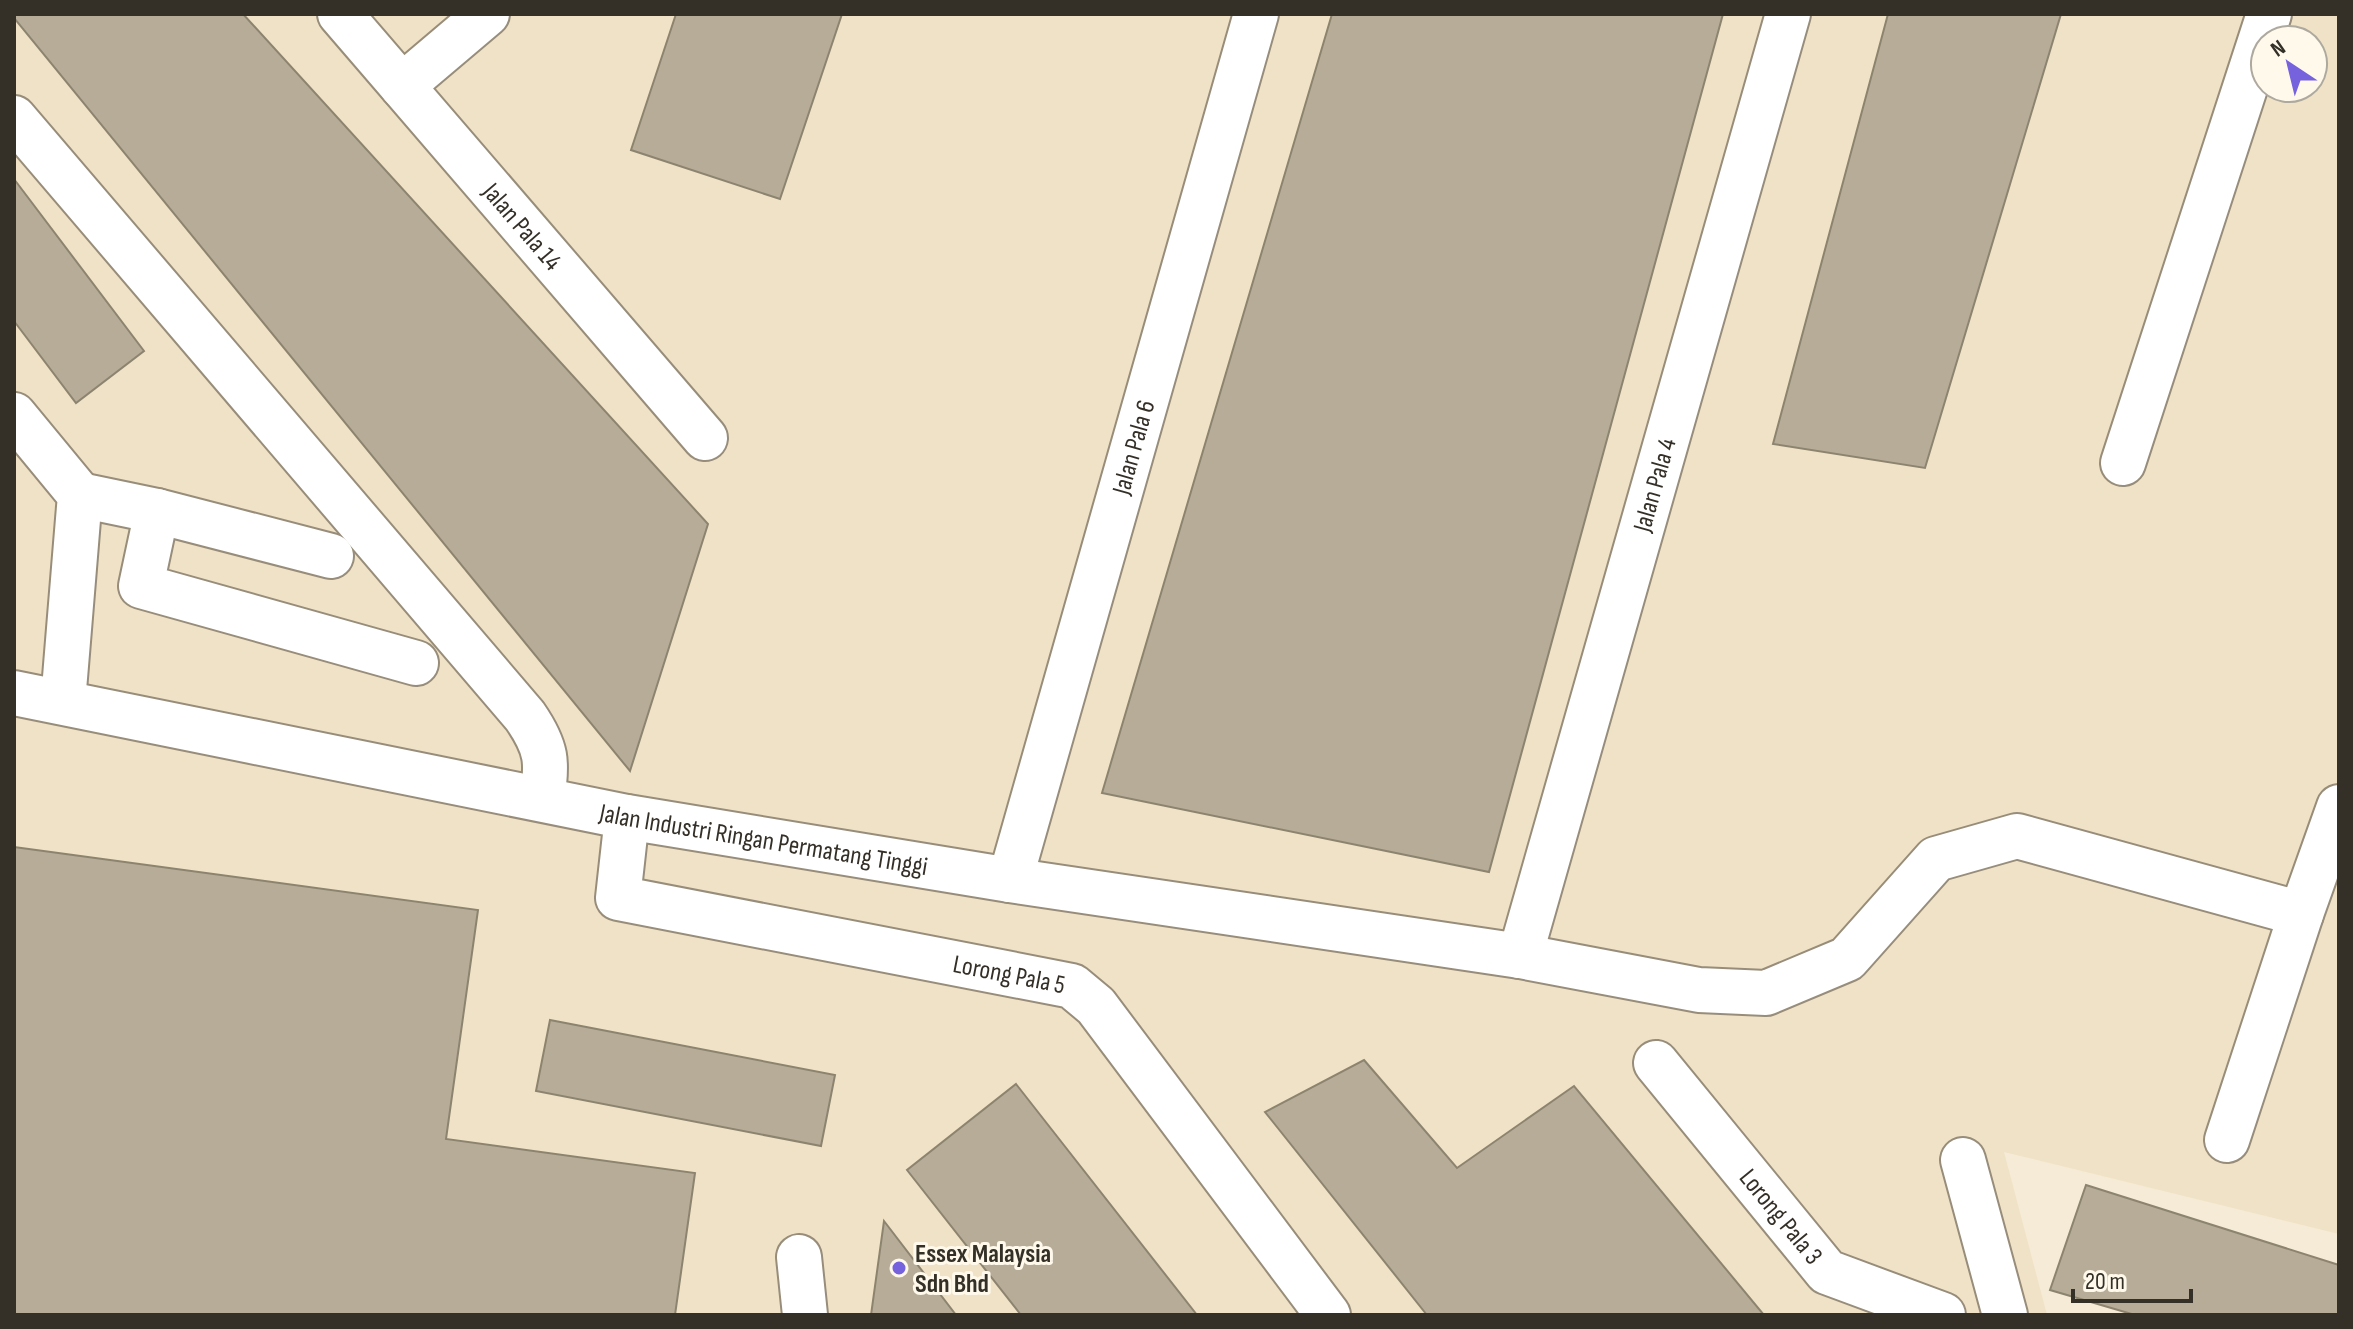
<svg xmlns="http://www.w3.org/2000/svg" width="2353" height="1329" viewBox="0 0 2353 1329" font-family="'Sofia Sans Condensed',sans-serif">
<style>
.built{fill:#f0e2c6;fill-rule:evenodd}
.building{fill:#b6ac98;stroke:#8d8470;stroke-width:2}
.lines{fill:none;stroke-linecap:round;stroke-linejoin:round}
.minor-casing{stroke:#978d7a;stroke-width:48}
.minor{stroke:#fff;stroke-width:44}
.poi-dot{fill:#7662dc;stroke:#fff9ec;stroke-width:3}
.labels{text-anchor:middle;stroke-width:6;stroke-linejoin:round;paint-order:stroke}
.street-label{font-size:26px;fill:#343028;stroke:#fff9ec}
.poi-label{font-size:26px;font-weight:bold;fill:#343028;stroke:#fff9ec;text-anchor:start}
</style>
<rect width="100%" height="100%" fill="#f5ebd6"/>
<path class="built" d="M14 14H2339V1234L2004 1152 2047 1315H14ZM2265 40H2313V88H2265Z"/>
<path class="building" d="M14 14H243L708 524 630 771 14 18Z
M676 14H842L780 199 631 150Z
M1332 14H1723L1489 872 1102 793Z
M1888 14H2061L1925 468 1773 444Z
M14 179 144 351 76 403 14 321Z
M14 847 478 910 446 1139 695 1173 675 1315H14Z
M550 1020 835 1075 821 1146 536 1091Z
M1364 1060 1457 1168 1574 1086 1764 1315H1427L1265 1112Z
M1016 1084 1197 1315H1021L907 1170Z
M2086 1185 2339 1265V1315H2135L2050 1290Z
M884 1221 956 1315H871Z"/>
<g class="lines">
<defs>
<g id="minor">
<path id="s1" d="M340 14 705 438"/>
<path d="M402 86 487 14"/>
<path d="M14 118 525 716C547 748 548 762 542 799"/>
<path d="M14 415 80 495 63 702"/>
<path d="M2123 463 2269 14"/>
<path d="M80 495 157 511 331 556"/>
<path d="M157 511 141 586 416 663"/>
<path id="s2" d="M14 693 627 817 1010 880 1520 956 1699 990 1766 993 1847 959 1936 859 2017 836 2301 914 2339 807"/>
<path id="s3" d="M627 817 618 898 1072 986 1096 1006 1328 1315"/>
<path id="s4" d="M1010 880 1256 14"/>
<path id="s5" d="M1520 956 1788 14"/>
<path id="s6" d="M1656 1063 1827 1272 1943 1315"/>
<path d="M2227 1140 2301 914"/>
<path d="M1963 1160 2005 1315"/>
<path d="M799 1257 805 1315"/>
</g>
</defs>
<use href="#minor" class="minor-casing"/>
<use href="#minor" class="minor"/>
</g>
<circle class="poi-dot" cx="899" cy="1268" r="8"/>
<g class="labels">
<g class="street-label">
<text dy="9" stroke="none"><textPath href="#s1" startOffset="280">Jalan Pala 14</textPath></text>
<text dy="9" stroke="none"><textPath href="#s4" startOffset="450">Jalan Pala 6</textPath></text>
<text dy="9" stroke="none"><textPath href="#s5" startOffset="490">Jalan Pala 4</textPath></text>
<text dy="9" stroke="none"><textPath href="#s2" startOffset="764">Jalan Industri Ringan Permatang Tinggi</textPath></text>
<text dy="9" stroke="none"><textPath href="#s3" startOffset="480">Lorong Pala 5</textPath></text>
<text dy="9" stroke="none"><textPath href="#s6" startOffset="198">Lorong Pala 3</textPath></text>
</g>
<g class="poi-label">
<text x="915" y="1262">Essex Malaysia<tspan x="915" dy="30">Sdn Bhd</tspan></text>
</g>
</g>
<rect width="2353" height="1329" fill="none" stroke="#343028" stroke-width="32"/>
<g transform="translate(2289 64) rotate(325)"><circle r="38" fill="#fff9ec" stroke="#aea99e" stroke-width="2"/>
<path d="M0-6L14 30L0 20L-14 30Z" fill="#7662dc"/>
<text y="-12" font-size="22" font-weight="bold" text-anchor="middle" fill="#343028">N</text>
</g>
<path d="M2073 1289v12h118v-12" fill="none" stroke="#343028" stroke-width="4"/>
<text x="2085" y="1289" font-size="24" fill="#343028" stroke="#fff9ec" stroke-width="6" paint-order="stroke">20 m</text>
</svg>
